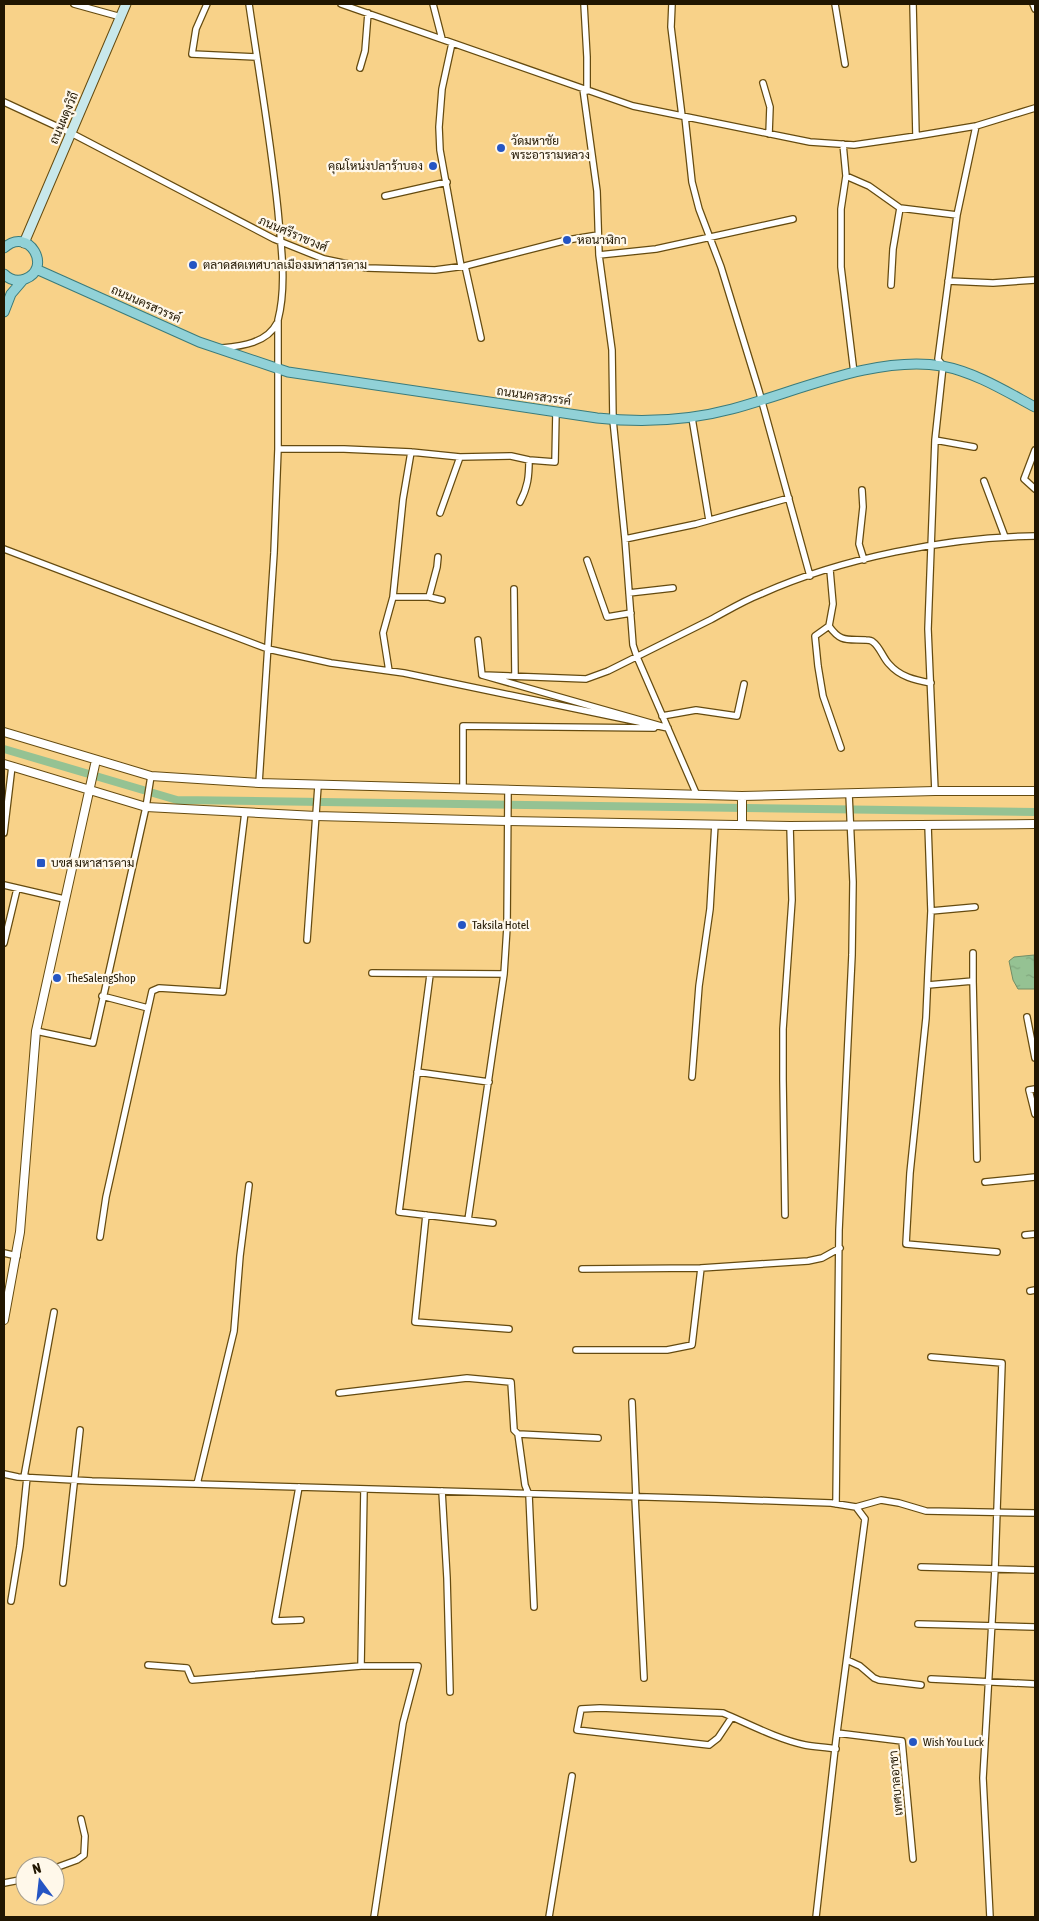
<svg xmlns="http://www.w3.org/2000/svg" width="1039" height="1921" viewBox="0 0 1039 1921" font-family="'Asap Condensed',Sarabun,sans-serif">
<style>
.water{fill:url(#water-ripples);stroke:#728e67}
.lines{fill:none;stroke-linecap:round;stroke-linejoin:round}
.canal{stroke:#95c293;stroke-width:8}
.minor-casing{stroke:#654b10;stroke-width:8}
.tertiary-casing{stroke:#654b10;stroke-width:10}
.secondary-casing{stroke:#654b10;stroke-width:11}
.primary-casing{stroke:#3a7b7b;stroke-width:11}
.minor{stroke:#fff;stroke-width:5.5}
.tertiary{stroke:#fff;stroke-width:8}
.secondary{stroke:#c8e8eb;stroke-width:9}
.primary{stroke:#91d1d7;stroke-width:9}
.poi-dot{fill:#2555c3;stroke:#fff8ea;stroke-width:2}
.labels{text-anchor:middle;stroke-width:4.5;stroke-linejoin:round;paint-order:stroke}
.street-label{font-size:12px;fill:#211601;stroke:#fff8ea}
.poi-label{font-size:12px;fill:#211601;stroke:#fff8ea;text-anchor:start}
</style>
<defs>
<pattern id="water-ripples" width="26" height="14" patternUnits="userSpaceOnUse" patternTransform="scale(1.25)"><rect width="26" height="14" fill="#95c293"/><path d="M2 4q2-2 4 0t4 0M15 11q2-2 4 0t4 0" fill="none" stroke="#80a67d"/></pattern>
</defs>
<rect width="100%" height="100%" fill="#f8d289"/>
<path class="water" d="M1034 955 1035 989H1018L1013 980 1009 961 1014 957Z"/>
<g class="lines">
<path class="canal" d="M4 749 177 800 1035 812"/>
<defs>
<path id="minor" d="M74 4 121 17
M207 4 196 29 192 54 257 57
M249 4C259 73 271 141 278 211 281 246 287 285 278 320V449L274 553 259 783
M341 4 633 106 810 142 854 145 916 136 976 126 1035 108
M433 4 442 39
M584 4 587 57V91
M672 4 671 27 682 116
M835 4 845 64
M913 4 916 136
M1033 4 1035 9
M452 43 442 89 439 127 440 150 461 266
M360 68 365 51 368 13
M763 83 770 107 769 134
M583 89 597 191 599 255 612 350 613 420 625 539 633 645 637 657 696 793
M4 102 71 133 274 239 324 259 367 268 435 270 465 266 567 240 598 235
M685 117 692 182 699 209 721 267 759 391 810 576
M843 144 846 176 869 186 900 208 957 215
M846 176 841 209V267L854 373
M385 196 447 182
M599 255 656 249 793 219
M465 266 481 338
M948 281 993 283 1035 280
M891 285 893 249 900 208
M222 348C242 346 267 343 277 323
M692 418 709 520
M935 440 974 447
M278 449H344L411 452 460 457 511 456 529 460 555 462 556 412
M1035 450 1024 479 1035 489
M984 481 1005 537
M862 490 863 507 859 544 864 560
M520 502C528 487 529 476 529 460
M440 513 460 457
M625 539 696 524 789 498
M4 549 268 649 331 663 404 673 668 728 482 675 586 679 608 671C642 654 676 637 710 620 727 611 743 601 761 594 841 558 948 537 1035 536
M587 560 607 617 631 613
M830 570 833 604 829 626 815 636 818 666 823 696 841 748
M514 589 515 676
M629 593 673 588
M393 597H429L442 600
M429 597 437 567 438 557
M829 626C841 643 847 639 866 640 869 640 871 640 873 642 880 647 883 658 889 664 900 677 915 680 931 683
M478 640 482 675
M389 671 383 633 393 597 403 499 411 452
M662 716 696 710 737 716 744 684
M463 789V726L654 728
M935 791 928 629 935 440 943 366 938 359 957 215 976 126
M928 825 931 911 928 972 926 1018 910 1173 906 1244 997 1252
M4 833 12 766
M4 885 64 899
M931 911 975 907
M307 940 318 786
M4 943 17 889
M372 973 504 974
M430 975 399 1212 493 1223
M973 981V953
M928 985 973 981 977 1159
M102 996 148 1008
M1027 1017 1035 1058
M36 1031 93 1043 146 807 151 776
M417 1072 489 1082
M692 1077 699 986 710 909 715 824
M1035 1114 1029 1090 1035 1089
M985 1182 1035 1177
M426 1215 415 1322 509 1329
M785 1215 783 1080V1029L792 900 790 826
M468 1220 504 974 507 927 508 790
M1025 1235 1035 1234
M100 1237 106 1197 152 991 159 988 223 992 245 812
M4 1253 17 1256
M582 1269 701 1268 808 1261 822 1258 840 1248
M1030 1291 1035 1290
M576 1350H667L692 1345 701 1268
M931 1357 1002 1363 995 1569 983 1778 990 1917
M339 1393 467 1378 511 1382 514 1430 518 1434 525 1485 529 1495 534 1607
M632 1402 636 1497
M518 1434 598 1438
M4 1474 18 1477 92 1481 716 1499 831 1503 856 1507 865 1519 836 1740 816 1917
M24 1477 54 1312
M197 1484 234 1331 240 1256 249 1185
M299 1487 275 1621 301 1620
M364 1489 361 1666H418L403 1723 374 1917
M442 1491 447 1578 450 1692
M635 1497 644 1678
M836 1504 839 1230 852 955 853 882 849 794
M856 1507 881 1500 899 1503 926 1511 1035 1513
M921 1567 1035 1570
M63 1583 80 1430
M11 1601 20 1546 27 1477
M918 1624 1035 1627
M847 1660 860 1666 874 1678 879 1680 921 1685
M148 1665 187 1668 192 1680 361 1666
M931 1679 1035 1684
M732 1717 718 1738 709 1745 577 1730 581 1709 600 1708 723 1713C749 1724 777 1739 805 1745 815 1747 826 1747 836 1749
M837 1733 902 1741 913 1859
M55 1868 77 1860 84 1855 85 1836 81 1819
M4 1883 25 1879
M549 1917 572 1776"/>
<path id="tertiary" d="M4 732 151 776 259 783 742 796 935 791H1035
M4 764 146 807 316 816 508 821 790 826 1035 824
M742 825V796
M4 1320 20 1232 36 1031 96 760"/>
<path id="secondary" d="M24 243 126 4"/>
<path id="primary" d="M4 248C29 225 53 269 25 279 17 282 10 280 4 274
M36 269 199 342 288 372 597 418C643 423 687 421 732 409 796 392 875 355 942 366 975 372 1007 392 1035 407
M4 312 11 294 23 280"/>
</defs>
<use href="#minor" class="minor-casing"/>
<use href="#tertiary" class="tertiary-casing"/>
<use href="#secondary" class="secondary-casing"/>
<use href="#primary" class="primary-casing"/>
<use href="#minor" class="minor"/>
<use href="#tertiary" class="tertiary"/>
<use href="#secondary" class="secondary"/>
<use href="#primary" class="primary"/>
</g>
<g class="poi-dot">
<circle cx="501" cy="148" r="5"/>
<circle cx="433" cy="166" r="5"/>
<circle cx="567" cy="240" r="5"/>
<circle cx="193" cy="265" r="5"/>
<rect x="36" y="858" width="10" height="10" rx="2.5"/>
<circle cx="462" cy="925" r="5"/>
<circle cx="57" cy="978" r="5"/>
<circle cx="913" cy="1742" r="5"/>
</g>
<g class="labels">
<g class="street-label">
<text transform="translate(64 118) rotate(-67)" y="4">ถนนผดุงวิถี</text>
<text transform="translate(293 234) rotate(23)" y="4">ภนนศรีราชวงศ์</text>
<text transform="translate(146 304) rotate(24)" y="4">ถนนนครสวรรค์</text>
<text transform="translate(534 396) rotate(8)" y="4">ถนนนครสวรรค์</text>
<text transform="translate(896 1783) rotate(-95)" y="4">เทศบาลอาชา</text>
</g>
<g class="poi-label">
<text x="511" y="145">วัดมหาชัย<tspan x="511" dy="14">พระอารามหลวง</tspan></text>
<text x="423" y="170" text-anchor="end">คุณโหน่งปลาร้าบอง</text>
<text x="577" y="244">หอนาฬิกา</text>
<text x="203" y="269">ตลาดสดเทศบาลเมืองมหาสารคาม</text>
<text x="51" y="867">บขส มหาสารคาม</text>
<text x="472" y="929">Taksila Hotel</text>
<text x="67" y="982">TheSalengShop</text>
<text x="923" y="1746">Wish You Luck</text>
</g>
</g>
<rect width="1039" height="1921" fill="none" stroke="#211601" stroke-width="10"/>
<g transform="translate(40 1881) rotate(345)"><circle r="24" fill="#fff8ea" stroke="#a69e8d"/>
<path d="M0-4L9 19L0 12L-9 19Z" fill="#2555c3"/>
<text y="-8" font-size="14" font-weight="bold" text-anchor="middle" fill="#211601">N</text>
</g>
</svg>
